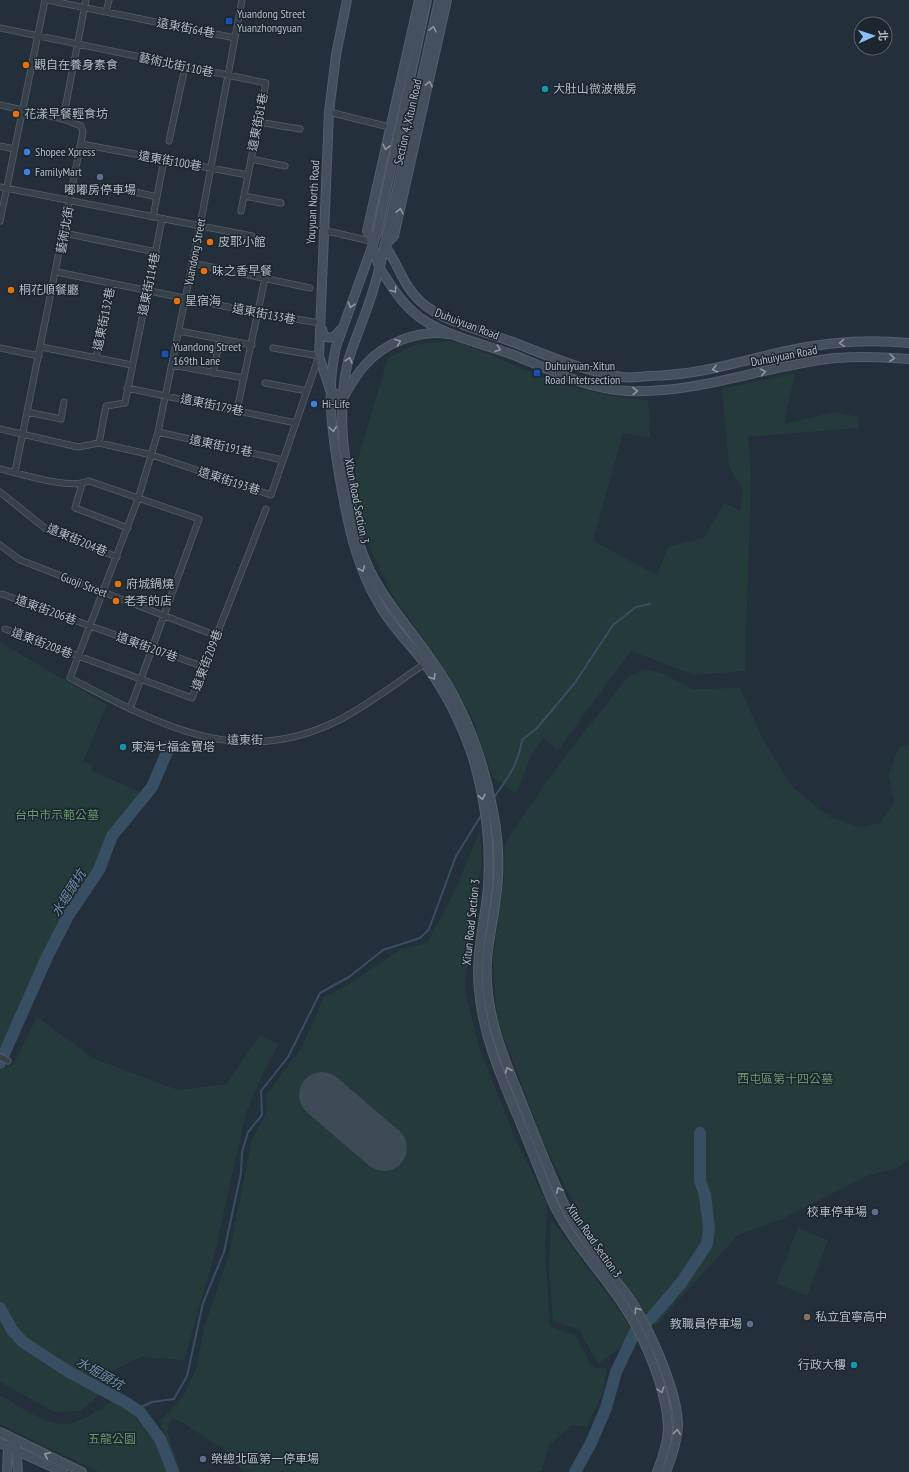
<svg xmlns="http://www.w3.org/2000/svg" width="909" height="1472" viewBox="0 0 909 1472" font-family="'PT Sans Narrow','Noto Sans TC',sans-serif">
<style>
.green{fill:#253b3b}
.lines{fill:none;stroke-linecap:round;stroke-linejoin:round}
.stream{stroke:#384f63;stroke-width:2}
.river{stroke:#384f63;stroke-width:12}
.runway{stroke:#3e4a56;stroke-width:46}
.street-casing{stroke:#545f68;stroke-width:7}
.secondary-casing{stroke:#545f68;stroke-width:10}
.street{stroke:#36414a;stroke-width:5.5}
.secondary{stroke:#44505d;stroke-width:8}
.oneway{stroke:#8b96a1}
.transit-dot{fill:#1a4fb4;stroke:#1c262f;stroke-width:1.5}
.food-dot{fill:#e8710a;stroke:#1c262f;stroke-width:1.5}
.culture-dot{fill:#0f9aa8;stroke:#1c262f;stroke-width:1.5}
.shop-dot{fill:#3f7fe0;stroke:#1c262f;stroke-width:1.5}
.service-dot{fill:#5c6f8a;stroke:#1c262f;stroke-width:1.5}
.education-dot{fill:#8d6e63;stroke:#1c262f;stroke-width:1.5}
.labels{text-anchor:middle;stroke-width:3;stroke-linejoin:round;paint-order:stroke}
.poi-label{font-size:12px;fill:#b1bcc6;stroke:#1c262f;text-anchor:start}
.street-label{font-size:12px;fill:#b1bcc6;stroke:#1c262f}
.park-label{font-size:12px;fill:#69976e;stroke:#1c262f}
.water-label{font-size:13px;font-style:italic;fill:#7290a9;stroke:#1c262f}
</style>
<rect width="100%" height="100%" fill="#232f3a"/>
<path class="green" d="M446 341 462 344 563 385 621 398 648 400 650 438 623 433 593 541 657 575 669 546 704 538 724 503 740 511 743 490 729 466 722 389 795 373 784 424 834 412 859 417 858 428 748 437 751 476 745 671 694 675 631 651 558 750 543 738 531 756 516 794 492 776 472 718 438 659 394 598 366 540 353 475 388 358 414 345Z
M0 642 107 705 83 761 92 765 91 770 144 794 110 836 97 869 66 916 45 957 0 1061Z
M644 669 662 673 693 689 740 688 762 738 793 788 832 818 861 827 880 823 894 802 888 775 899 747 909 745V1160L897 1168 867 1176 782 1219 738 1235 655 1326 587 1232 542 1139 497 1019 493 957 504 880 505 843 553 772 628 677Z
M480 831 482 861 474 902 465 990 479 1047 516 1140 547 1204 545 1248 550 1326 576 1336 593 1368H607L603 1392 587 1427 572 1425 549 1446 542 1470 537 1472H248L242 1470 226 1451 180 1421 174 1419 169 1422 167 1432 181 1472H177L160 1421 183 1397 196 1370 204 1328 229 1254 252 1139 267 1112 266 1095 301 1049 324 997 346 986 401 949 427 943 452 896Z
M37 1017 95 1059 178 1090 226 1084 260 1035 279 1044 263 1073 246 1113 215 1252 184 1360 141 1357 107 1373 97 1397 81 1411 55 1412 0 1382V1068L13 1065Z
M551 1219 622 1314 635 1337 598 1364 579 1330 553 1321 549 1272Z
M798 1228 828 1240 807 1296 776 1283Z
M0 1395C19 1406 40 1422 62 1424 77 1426 100 1409 112 1401L127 1407 150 1436 156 1440 168 1472H99L0 1424Z"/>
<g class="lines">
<path class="stream" d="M495 796C509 776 518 765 522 740L537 728 574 684 613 625 636 607 650 604
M137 1409 152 1402 174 1399 187 1376 203 1303 224 1252 241 1173 242 1152 248 1132 262 1115 261 1091 288 1057 320 993 349 977 383 950 420 938 429 929 456 856 482 814"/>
<path class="river" d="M0 1063 47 957 68 916 99 870 112 836 152 787 170 745
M0 1308 12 1330 23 1342 69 1372 125 1402 140 1412 160 1439 173 1472
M575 1472 591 1443 606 1408 616 1372 635 1332 652 1317 681 1283 707 1244 709 1228 705 1195 700 1181V1133"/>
<path class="runway" d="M322 1095 384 1148"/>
<defs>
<path id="street" d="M47 0 235 38
M242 0 200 226 158 432 138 499 70 678C158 724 238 770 337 721 369 705 397 682 426 663
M106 12 109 0
M0 28 266 83 248 175 81 144
M0 105 63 119 81 126 83 132 15 472
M329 112 385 126
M63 119 86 0
M258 122 300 129
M169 141 185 67
M0 146 14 149
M251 159 285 166
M0 187 252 236
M126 190 157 197
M244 196 281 203
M241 211 248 175
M153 217 164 160
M0 221 45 0
M323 232H332L374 242
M64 233 156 252
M192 263 310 288
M57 272 110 283
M179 331 252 345
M41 347 132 365
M0 348 39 356
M96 358 110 283 258 313 320 323
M172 365 244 378
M213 373 220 339
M265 383 307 391
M127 388 296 423
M237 410 265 278
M27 412 61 419 64 402
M0 429 78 447 99 443 152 455 271 495 319 356 273 348
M158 432 283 460
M99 443 106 406 125 403 162 219
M0 469C22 474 69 490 89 481L199 519 130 709
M82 484 75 508 128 528
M0 492 46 529 117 557
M0 545 20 560 217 636
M2 594 204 667
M5 629 192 698 266 509
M0 1057 8 1061"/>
<path id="secondary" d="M419 0 367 231C375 245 374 257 380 268 382 273 386 277 388 281 395 292 403 303 413 312 437 334 481 343 511 354 549 369 586 389 627 391 701 394 765 365 836 358 860 356 885 357 909 359
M427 0 377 233 336 347C326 389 332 431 339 474 347 520 355 565 380 606 392 627 410 644 425 664 445 691 461 723 472 755 485 798 491 843 488 887 485 922 475 954 479 990 483 1037 502 1079 520 1122 531 1148 541 1175 552 1201 570 1240 601 1271 624 1306 645 1338 668 1392 668 1431 667 1445 662 1459 657 1472
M439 0C419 87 401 175 381 262 376 282 370 302 362 322 357 337 350 351 347 366 338 409 343 449 350 492 353 510 354 529 360 546 375 592 404 620 431 659 463 704 483 756 493 811 498 836 500 863 497 889 495 913 489 936 487 959 484 1006 499 1046 516 1088 533 1130 548 1172 568 1212 585 1242 607 1268 627 1295 648 1324 678 1391 678 1426 677 1443 672 1457 666 1472
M384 245C398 262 402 285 421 302 443 322 483 331 510 341 546 355 583 371 622 377 631 378 641 377 649 376 700 375 737 362 786 351 826 342 868 339 909 343
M385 245 394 236 447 0
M322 329 324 336C332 340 336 336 340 330
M344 396C350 386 356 375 365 365 384 343 419 329 449 334
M342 399 330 390 319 356 329 112 336 55 347 0
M0 1432 82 1472
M0 1443 63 1472
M16 1447 18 1472
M7 1472 8 1447 10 1443"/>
</defs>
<use href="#street" class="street-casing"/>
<use href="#secondary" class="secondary-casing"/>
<use href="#street" class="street"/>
<use href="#secondary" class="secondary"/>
</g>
<defs><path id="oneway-chevron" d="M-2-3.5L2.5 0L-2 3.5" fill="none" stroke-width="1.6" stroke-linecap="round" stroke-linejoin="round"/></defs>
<g class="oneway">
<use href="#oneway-chevron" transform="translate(433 29) rotate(-77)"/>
<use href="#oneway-chevron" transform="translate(429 84) rotate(-78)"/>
<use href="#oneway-chevron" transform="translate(386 147) rotate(103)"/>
<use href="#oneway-chevron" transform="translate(400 211) rotate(-77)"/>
<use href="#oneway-chevron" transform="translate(394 290) rotate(56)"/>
<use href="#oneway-chevron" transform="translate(351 305) rotate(109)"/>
<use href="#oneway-chevron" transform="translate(398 342) rotate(-23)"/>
<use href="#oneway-chevron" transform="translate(842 343) rotate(176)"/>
<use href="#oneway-chevron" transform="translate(498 349) rotate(20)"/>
<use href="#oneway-chevron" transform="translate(892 358) rotate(5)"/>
<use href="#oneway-chevron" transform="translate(349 360) rotate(-74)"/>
<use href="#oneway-chevron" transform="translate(715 369) rotate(168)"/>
<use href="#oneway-chevron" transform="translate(763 372) rotate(-12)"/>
<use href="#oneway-chevron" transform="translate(635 391) rotate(-2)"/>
<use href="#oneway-chevron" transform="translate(333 429) rotate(83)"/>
<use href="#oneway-chevron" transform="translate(362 569) rotate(67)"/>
<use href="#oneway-chevron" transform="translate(433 677) rotate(58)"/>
<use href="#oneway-chevron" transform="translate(482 797) rotate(80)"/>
<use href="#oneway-chevron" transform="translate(508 1070) rotate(-112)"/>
<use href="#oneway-chevron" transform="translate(559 1190) rotate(-115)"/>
<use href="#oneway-chevron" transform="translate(637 1310) rotate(-124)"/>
<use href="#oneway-chevron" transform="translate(661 1390) rotate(72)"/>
<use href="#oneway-chevron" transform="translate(677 1432) rotate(-84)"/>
<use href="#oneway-chevron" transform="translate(47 1455) rotate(-154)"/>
</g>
<g class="transit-dot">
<rect x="225" y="17" width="8" height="8" rx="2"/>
<rect x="161" y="350" width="8" height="8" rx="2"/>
<rect x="533" y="369" width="8" height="8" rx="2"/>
</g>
<g class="food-dot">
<circle cx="26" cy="65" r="4"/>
<circle cx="16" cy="114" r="4"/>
<circle cx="210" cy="242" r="4"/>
<circle cx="204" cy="271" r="4"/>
<circle cx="11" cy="290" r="4"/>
<circle cx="177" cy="301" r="4"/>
<circle cx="118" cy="584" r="4"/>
<circle cx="116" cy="601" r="4"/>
</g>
<g class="culture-dot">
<circle cx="545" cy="89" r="4"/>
<circle cx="123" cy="747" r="4"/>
<circle cx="854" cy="1365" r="4"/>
</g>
<g class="shop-dot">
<circle cx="27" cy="152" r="4"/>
<circle cx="27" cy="172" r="4"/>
<circle cx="314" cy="404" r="4"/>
</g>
<g class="service-dot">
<circle cx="100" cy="177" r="4"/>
<circle cx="875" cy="1212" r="4"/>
<circle cx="750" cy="1324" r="4"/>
<circle cx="203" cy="1459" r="4"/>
</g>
<circle class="education-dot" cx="807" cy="1317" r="4"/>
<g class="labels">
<g class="poi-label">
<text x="237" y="18">Yuandong Street<tspan x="237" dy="14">Yuanzhongyuan</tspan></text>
<text x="34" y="69">觀自在養身素食</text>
<text x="553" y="93">大肚山微波機房</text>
<text x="24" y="118">花漾早餐輕食坊</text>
<text x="35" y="156">Shopee Xpress</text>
<text x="35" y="176">FamilyMart</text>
<text x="100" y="194" text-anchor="middle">嘟嘟房停車場</text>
<text x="218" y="246">皮耶小館</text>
<text x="212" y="275">味之香早餐</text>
<text x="19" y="294">桐花順餐廳</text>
<text x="185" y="305">星宿海</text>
<text x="173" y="351">Yuandong Street<tspan x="173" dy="14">169th Lane</tspan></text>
<text x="545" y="370">Duhuiyuan-Xitun<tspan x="545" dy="14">Road Intetrsection</tspan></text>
<text x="322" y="408">Hi-Life</text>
<text x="126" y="588">府城鍋燒</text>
<text x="124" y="605">老李的店</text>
<text x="131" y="751">東海七福金寶塔</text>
<text x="867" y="1216" text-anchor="end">校車停車場</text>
<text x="815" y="1321">私立宜寧高中</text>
<text x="742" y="1328" text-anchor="end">教職員停車場</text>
<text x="846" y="1369" text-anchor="end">行政大樓</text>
<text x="211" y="1463">榮總北區第一停車場</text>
</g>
<g class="street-label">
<text transform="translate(186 28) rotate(11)" y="4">遠東街64巷</text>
<text transform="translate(176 65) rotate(12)" y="4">藝術北街110巷</text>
<text transform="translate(258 122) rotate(-79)" y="4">遠東街81巷</text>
<text transform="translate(408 122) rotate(-77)" y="4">Section 4, Xitun Road</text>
<text transform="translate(170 161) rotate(10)" y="4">遠東街100巷</text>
<text transform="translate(313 202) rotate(-87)" y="4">Youyuan North Road</text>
<text transform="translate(65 230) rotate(-80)" y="4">藝術北街</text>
<text transform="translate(195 252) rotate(-79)" y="4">Yuandong Street</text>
<text transform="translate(149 284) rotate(-78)" y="4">遠東街114巷</text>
<text transform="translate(264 314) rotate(11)" y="4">遠東街133巷</text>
<text transform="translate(104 319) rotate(-78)" y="4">遠東街132巷</text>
<text transform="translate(467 324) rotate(21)" y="4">Duhuiyuan Road</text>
<text transform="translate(784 356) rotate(-11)" y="4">Duhuiyuan Road</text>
<text transform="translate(212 405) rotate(12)" y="4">遠東街179巷</text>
<text transform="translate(221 446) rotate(12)" y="4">遠東街191巷</text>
<text transform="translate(229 481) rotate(18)" y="4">遠東街193巷</text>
<text transform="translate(357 501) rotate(79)" y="4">Xitun Road Section 3</text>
<text transform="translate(77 540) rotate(23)" y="4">遠東街204巷</text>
<text transform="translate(84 585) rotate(21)" y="4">Guoji Street</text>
<text transform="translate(46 610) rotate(20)" y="4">遠東街206巷</text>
<text transform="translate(42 643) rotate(21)" y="4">遠東街208巷</text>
<text transform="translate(147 647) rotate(20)" y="4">遠東街207巷</text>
<text transform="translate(207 660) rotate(-69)" y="4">遠東街209巷</text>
<text transform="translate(245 740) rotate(1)" y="4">遠東街</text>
<text transform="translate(471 922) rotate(-84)" y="4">Xitun Road Section 3</text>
<text transform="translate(594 1241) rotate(55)" y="4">Xitun Road Section 3</text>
</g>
<g class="park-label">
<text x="57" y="819">台中市示範公墓</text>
<text x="785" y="1083">西屯區第十四公墓</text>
<text x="112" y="1443">五龍公園</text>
</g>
<g class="water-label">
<text transform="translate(68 893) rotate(-58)" y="5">水堀頭坑</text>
<text transform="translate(100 1373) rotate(30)" y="5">水堀頭坑</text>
</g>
</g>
<g transform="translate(873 36) rotate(87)"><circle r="19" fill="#1c262f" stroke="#58626b"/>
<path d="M0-3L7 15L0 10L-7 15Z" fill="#88bef5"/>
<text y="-6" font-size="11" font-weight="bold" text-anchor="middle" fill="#b1bcc6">北</text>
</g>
</svg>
